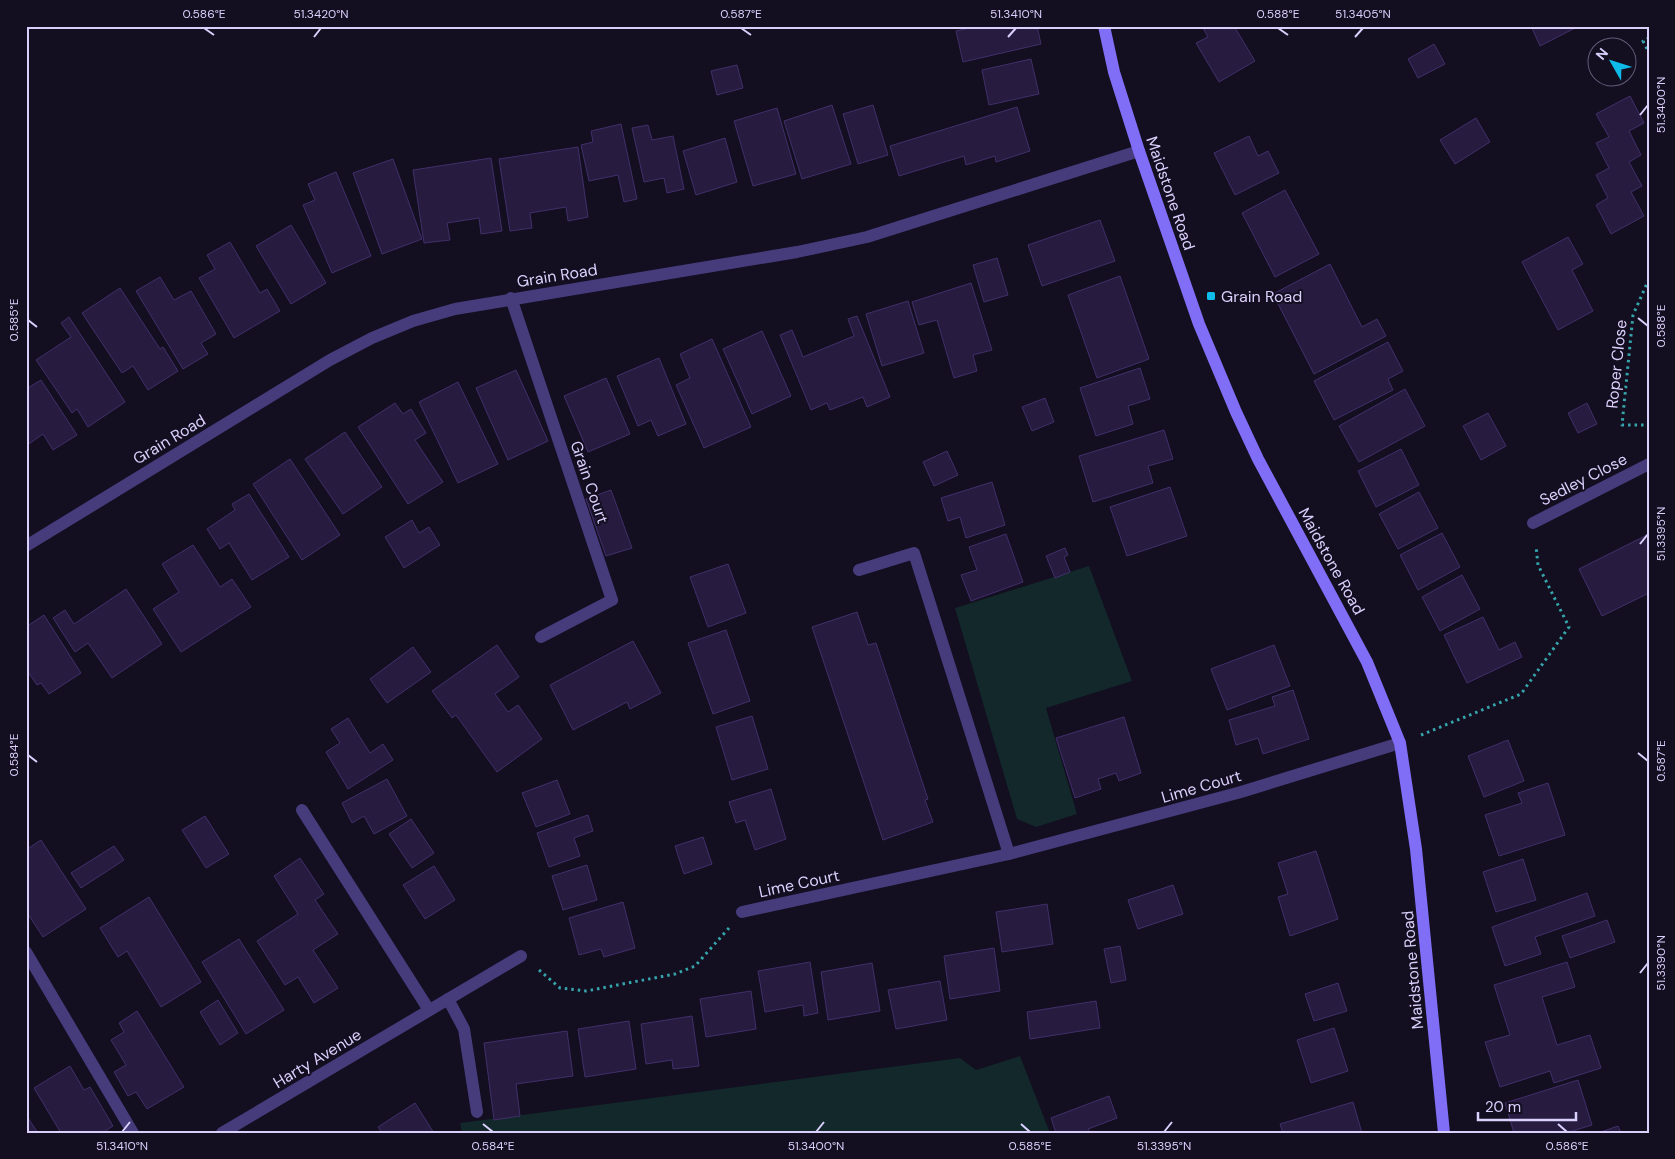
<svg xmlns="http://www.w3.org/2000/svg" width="1675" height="1159" viewBox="0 0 1675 1159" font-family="'DM Sans',sans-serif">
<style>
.green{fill:#12282a}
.building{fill:#271c40;stroke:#412f6a}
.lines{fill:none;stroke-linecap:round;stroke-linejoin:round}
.path{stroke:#36a5ab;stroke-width:3;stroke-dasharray:2.5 4;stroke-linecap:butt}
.lane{stroke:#463c7c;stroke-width:12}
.street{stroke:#463c7c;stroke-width:12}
.secondary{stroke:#806ef6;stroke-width:12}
.ticks{fill:none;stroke:#dad0fc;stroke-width:2}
.poi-dot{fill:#0fbbe9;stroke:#130e20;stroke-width:2}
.labels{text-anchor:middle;stroke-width:4;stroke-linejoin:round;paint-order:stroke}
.street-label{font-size:16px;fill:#dad0fc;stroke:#130e20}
.poi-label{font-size:16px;fill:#dad0fc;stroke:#130e20;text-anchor:start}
.neatline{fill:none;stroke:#dad0fc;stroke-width:2}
.ticks-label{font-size:12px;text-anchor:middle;fill:#dad0fc}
</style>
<rect width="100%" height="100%" fill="#130e20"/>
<path class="green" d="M1089 566 1132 681 1046 708 1077 814 1036 827 1017 819 955 608Z
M1020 1056 1050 1133H462L460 1123 960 1058 976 1070Z"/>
<path class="building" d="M978 26H1037L1041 44 963 62 956 31Z
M1202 26H1234L1255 61 1219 82 1196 43 1208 37Z
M1531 26H1579L1540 46Z
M1434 44 1445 64 1418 78 1408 59Z
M1031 59 1039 94 989 105 982 70Z
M737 65 743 88 717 95 711 71Z
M1630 96 1644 123 1629 131 1641 155 1629 162 1642 186 1631 192 1644 216 1611 234 1596 205 1608 198 1596 175 1609 168 1596 143 1609 137 1596 114Z
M832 105 851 164 802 179 784 121Z
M873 105 888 155 858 164 843 114Z
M1017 107 1030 151 996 162 995 156 966 165 964 156 899 176 890 146Z
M777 108 796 174 753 186 734 121Z
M1476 118 1490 142 1455 164 1440 140Z
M621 124 637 199 624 202 618 175 589 181 581 145 593 142 591 131Z
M648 125 652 140 673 136 684 189 667 193 664 178 644 182 632 128Z
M1249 136 1258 156 1268 151 1279 173 1235 195 1214 153Z
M725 138 737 182 696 195 683 151Z
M578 147 588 217 568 221 566 207 530 213 532 228 510 231 499 159Z
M491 158 502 231 481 234 479 218 447 223 450 240 424 243 413 170Z
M393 159 422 239 382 254 353 173Z
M336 172 371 256 332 273 303 205 315 200 308 184Z
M1285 190 1319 254 1275 277 1242 213Z
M1100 220 1115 261 1042 286 1028 245Z
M291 225 326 283 291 304 256 246Z
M1568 237 1583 264 1572 270 1593 311 1558 330 1522 262Z
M230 242 260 293 267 289 280 311 234 338 199 278 215 269 207 255Z
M997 258 1008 295 984 302 973 265Z
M1330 264 1362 327 1377 319 1386 336 1314 374 1273 294Z
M1120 276 1149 359 1097 378 1068 295Z
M160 277 174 300 191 291 216 334 201 343 208 354 183 369 136 291Z
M971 283 992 350 973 355 977 371 954 378 937 320 919 325 912 302Z
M120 288 160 349 163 347 178 371 148 390 133 366 122 373 82 313Z
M908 301 924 353 882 366 866 314Z
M857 316 890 397 867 407 863 397 830 410 827 403 811 410 780 335 792 330 803 357 854 336 848 319Z
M69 317 125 402 88 427 77 409 72 413 36 360 71 337 61 323Z
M762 331 791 396 752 414 723 349Z
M712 339 751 427 704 448 676 385 690 378 680 354Z
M1388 342 1403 371 1388 379 1393 390 1334 420 1314 381Z
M659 358 686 424 658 436 651 420 638 426 617 376Z
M1140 368 1150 399 1128 406 1133 424 1096 436 1080 388Z
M516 370 548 441 508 460 476 388Z
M606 378 630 434 588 452 564 396Z
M41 380 77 435 53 450 43 434 26 446V389Z
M458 382 498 464 458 483 419 402Z
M1405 389 1425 426 1359 462 1339 426Z
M1045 398 1054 422 1032 431 1022 407Z
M395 403 403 414 411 409 426 433 415 440 443 482 408 504 358 427Z
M1587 403 1597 424 1578 433 1568 413Z
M1488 413 1506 446 1481 460 1463 426Z
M1164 430 1173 459 1148 466 1153 483 1093 502 1079 456Z
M345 432 382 487 343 514 305 459Z
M1401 449 1419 485 1376 507 1358 471Z
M947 451 958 475 934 486 923 462Z
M290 459 340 535 302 560 253 484Z
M992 482 1005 525 966 538 960 517 948 521 941 498Z
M1170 487 1187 536 1127 556 1110 507Z
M611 490 632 548 606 556 586 499Z
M1419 492 1438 528 1398 549 1379 514Z
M249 494 289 557 252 580 229 543 220 549 207 529 235 510 232 504Z
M412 520 419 533 429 527 440 545 404 568 385 537Z
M1442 533 1460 567 1418 590 1400 555Z
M1006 534 1023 582 971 601 961 575 977 570 969 547Z
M1649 534V593L1602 616 1579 569Z
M193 545 220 587 232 579 251 607 181 652 153 609 179 592 162 564Z
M1065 548 1068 555 1064 557 1070 572 1055 578 1046 556Z
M728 564 746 613 708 627 690 577Z
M1462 575 1480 609 1440 631 1422 597Z
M126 589 162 644 112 678 88 643 75 652 53 618 65 610 74 624Z
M857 612 868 645 876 643 928 799 925 800 933 822 883 840 812 627Z
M44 615 81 673 49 694 41 683 37 685 26 669V627Z
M1483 617 1499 650 1515 642 1522 657 1467 683 1444 635Z
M726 630 750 701 713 714 688 643Z
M633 641 661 693 630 709 627 702 573 730 550 685Z
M497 645 519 677 495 694 508 712 518 705 542 739 497 772 456 715 452 718 432 691Z
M1274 645 1290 686 1227 710 1211 669Z
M413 647 431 672 387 703 370 679Z
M1293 690 1309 739 1263 754 1258 738 1236 745 1229 720 1275 706 1272 697Z
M752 716 768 769 732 780 716 727Z
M1124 717 1141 773 1119 781 1116 773 1098 779 1101 789 1075 798 1056 738Z
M348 718 370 753 383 744 393 760 348 789 326 752 340 743 331 729Z
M1508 740 1524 781 1484 797 1468 756Z
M387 779 407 816 374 834 364 816 352 823 342 803Z
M557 780 570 814 536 827 522 793Z
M1548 783 1565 835 1499 856 1485 815 1522 803 1518 793Z
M771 789 786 839 755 850 745 820 736 823 729 802Z
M588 815 593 831 574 838 580 856 549 867 537 833Z
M205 816 229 854 206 868 182 830Z
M411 819 434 853 412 868 389 834Z
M703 837 712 864 684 874 675 846Z
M41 840 86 909 43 937 26 911V850Z
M114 846 124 860 81 888 71 873Z
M1316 851 1338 919 1290 936 1278 897 1288 894 1278 863Z
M300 858 324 894 315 900 338 934 313 950 338 988 314 1003 298 977 285 985 257 941 298 914 274 876Z
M1523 859 1536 900 1496 912 1483 872Z
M587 865 597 900 563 910 552 876Z
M434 866 455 900 425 919 403 885Z
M1173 885 1183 914 1138 929 1128 900Z
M1587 893 1595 916 1535 937 1541 954 1505 966 1492 927Z
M149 897 201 982 161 1007 127 951 118 957 100 928Z
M623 902 635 948 604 957 601 949 579 955 569 918Z
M1047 904 1053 944 1002 952 996 912Z
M1607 920 1615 942 1570 958 1562 936Z
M239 939 284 1010 246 1034 202 962Z
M1120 946 1126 980 1111 983 1104 949Z
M994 948 1000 991 950 999 944 956Z
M810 962 818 1013 804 1016 803 1005 765 1012 758 971Z
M1567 962 1575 987 1542 997 1557 1045 1590 1035 1601 1068 1554 1083 1550 1071 1500 1087 1485 1042 1510 1035 1494 985Z
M872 963 880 1011 828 1020 821 972Z
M940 981 947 1020 896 1029 888 990Z
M1338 983 1347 1011 1314 1021 1305 994Z
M751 991 756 1029 706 1037 700 999Z
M218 1000 238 1033 220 1045 200 1012Z
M1096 1001 1100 1028 1030 1039 1027 1012Z
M137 1011 184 1087 147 1109 136 1092 128 1096 114 1072 126 1065 111 1040 124 1032 119 1023Z
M692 1016 699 1066 673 1069 672 1060 646 1064 641 1024Z
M629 1021 636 1069 585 1077 578 1029Z
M1334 1028 1348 1071 1311 1083 1297 1040Z
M567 1031 573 1076 516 1084 520 1116 494 1120 484 1043Z
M70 1066 84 1090 90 1087 113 1126 102 1133H61L34 1088Z
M1578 1080 1592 1125 1566 1133H1514L1505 1103Z
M1109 1096 1117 1118 1088 1129 1090 1133H1056L1051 1118Z
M1353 1102 1362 1133H1283L1280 1124Z
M415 1103 434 1133H382L378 1127Z
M26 1115 38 1133H26Z
M1618 1126 1621 1133H1598Z"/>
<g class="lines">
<path class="path" d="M1649 38 1643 41 1649 53
M1649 279 1633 315 1622 425H1649
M1421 735 1521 694 1569 627 1538 565 1536 546
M539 970 560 988 586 991 675 974 695 966 729 928"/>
<path class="lane" d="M511 298 612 600 541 637
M26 952 133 1133
M448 999 464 1029 477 1112"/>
<path class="street" d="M1533 523 1649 464
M26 546 330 360 372 338 413 321 455 309 797 252 867 237 1139 151
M859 570 914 553 1009 854
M302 810 429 1010
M742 912 1009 854 1241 792 1400 743
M222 1133 521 956"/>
<path class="secondary" d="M1104 26 1114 72 1139 151 1199 324 1236 412 1258 459 1367 662 1400 743 1416 849 1444 1133"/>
</g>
<path class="ticks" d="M204 28 214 35M741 28 751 35M1278 28 1288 35M314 37 321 28M1008 37 1016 28M1355 37 1363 28M1640 115 1648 105M1638 318 1648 326M28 320 37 327M1640 544 1648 534M1638 753 1648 761M28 755 37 762M1640 973 1648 963M483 1124 493 1132M1021 1124 1030 1132M1558 1124 1567 1132M122 1132 130 1122M816 1132 824 1122M1164 1132 1172 1122"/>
<rect class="poi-dot" x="1206" y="291" width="10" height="10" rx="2.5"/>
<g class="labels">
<g class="street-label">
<text transform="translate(1171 193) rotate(71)" y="6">Maidstone Road</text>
<text transform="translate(557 275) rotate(-9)" y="6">Grain Road</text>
<text transform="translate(1616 364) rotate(-84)" y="6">Roper Close</text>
<text transform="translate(169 439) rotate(-31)" y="6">Grain Road</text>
<text transform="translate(1583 479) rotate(-27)" y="6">Sedley Close</text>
<text transform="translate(590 482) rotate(71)" y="6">Grain Court</text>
<text transform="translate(1332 561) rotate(61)" y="6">Maidstone Road</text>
<text transform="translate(1201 786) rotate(-16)" y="6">Lime Court</text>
<text transform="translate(799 883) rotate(-12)" y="6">Lime Court</text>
<text transform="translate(1412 970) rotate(-95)" y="6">Maidstone Road</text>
<text transform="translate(317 1058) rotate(-31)" y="6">Harty Avenue</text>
</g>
<g class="poi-label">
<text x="1221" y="302">Grain Road</text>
</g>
</g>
<rect width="1675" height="1159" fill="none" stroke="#130e20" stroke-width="55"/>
<g transform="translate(1612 62) rotate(309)"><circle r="24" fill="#130e20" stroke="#635c78"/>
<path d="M0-4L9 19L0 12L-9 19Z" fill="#0fbbe9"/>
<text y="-8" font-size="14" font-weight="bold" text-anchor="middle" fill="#dad0fc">N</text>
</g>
<path d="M1478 1112v8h98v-8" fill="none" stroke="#dad0fc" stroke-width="2.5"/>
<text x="1485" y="1112" font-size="15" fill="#dad0fc" stroke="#130e20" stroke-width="4" paint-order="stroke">20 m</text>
<rect x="28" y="28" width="1620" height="1104" class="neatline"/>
<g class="ticks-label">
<text x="204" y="18">0.586°E</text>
<text x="321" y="18">51.3420°N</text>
<text x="741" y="18">0.587°E</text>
<text x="1016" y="18">51.3410°N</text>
<text x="1278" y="18">0.588°E</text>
<text x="1363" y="18">51.3405°N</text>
<text transform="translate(1661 105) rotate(-90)" y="4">51.3400°N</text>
<text transform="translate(14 320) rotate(-90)" y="4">0.585°E</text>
<text transform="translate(1661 326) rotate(-90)" y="4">0.588°E</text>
<text transform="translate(1661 534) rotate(-90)" y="4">51.3395°N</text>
<text transform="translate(14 755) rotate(-90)" y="4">0.584°E</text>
<text transform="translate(1661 761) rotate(-90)" y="4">0.587°E</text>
<text transform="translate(1661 963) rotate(-90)" y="4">51.3390°N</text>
<text x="122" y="1150">51.3410°N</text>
<text x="493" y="1150">0.584°E</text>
<text x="816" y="1150">51.3400°N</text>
<text x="1030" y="1150">0.585°E</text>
<text x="1164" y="1150">51.3395°N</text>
<text x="1567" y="1150">0.586°E</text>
</g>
</svg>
